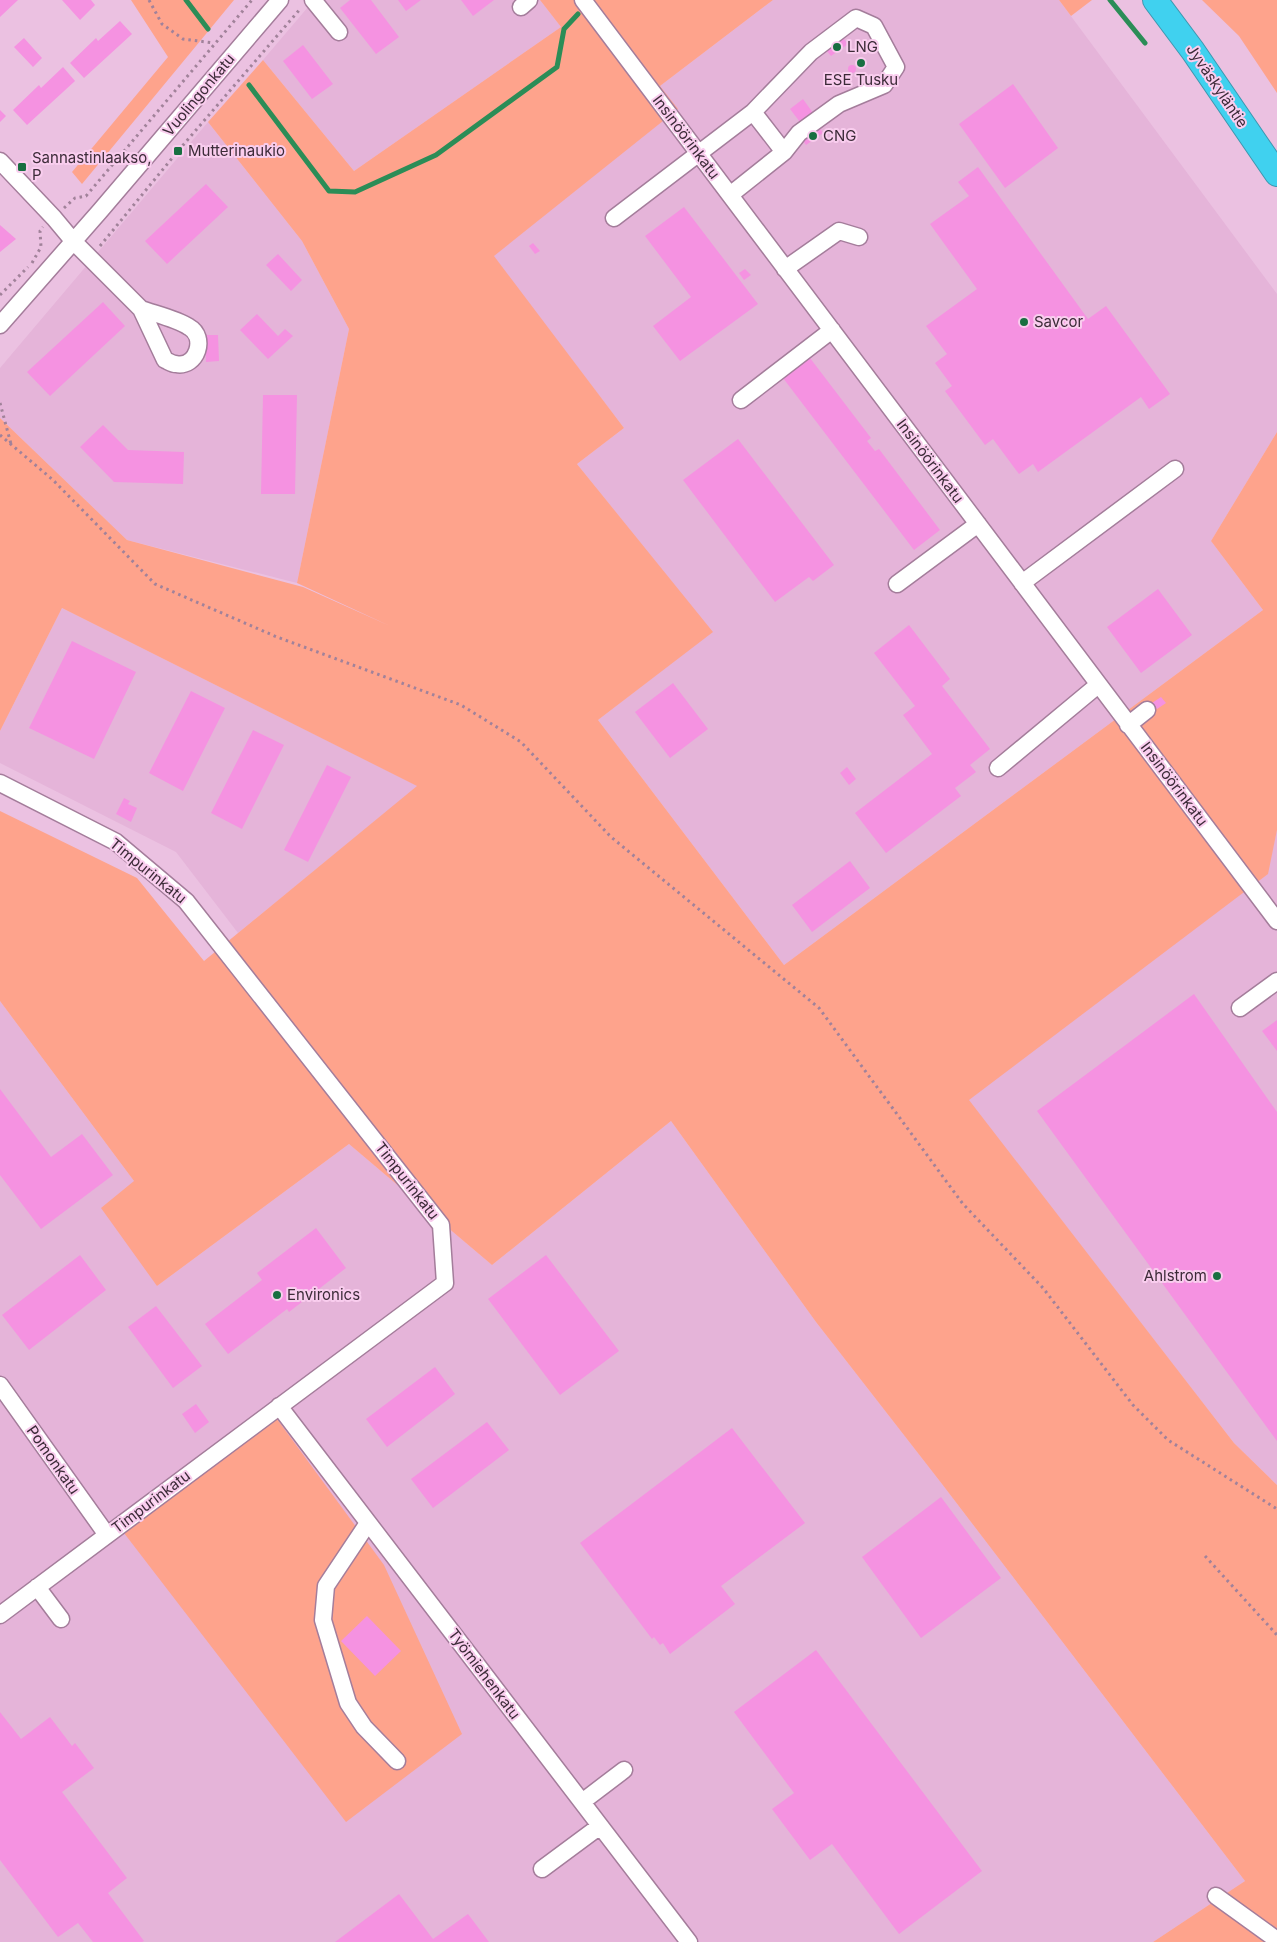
<svg xmlns="http://www.w3.org/2000/svg" width="1277" height="1942" viewBox="0 0 1277 1942" font-family="Inter,sans-serif">
<style>
.built{fill:#e5b4d9}
.green{fill:#fea38c}
.lines{fill:none;stroke-linecap:round;stroke-linejoin:round}
.stream{stroke:#2b8d57;stroke-width:5}
.building{fill:#f592e1}
.minor-casing{stroke:#a47d9b;stroke-width:19}
.highway-casing{stroke:#3f97af;stroke-width:26}
.path{stroke:#a1829a;stroke-width:3;stroke-dasharray:2.5 4;stroke-linecap:butt}
.minor{stroke:#fff;stroke-width:16}
.highway{stroke:#40d1ef;stroke-width:24}
.poi-dot{fill:#186f41;stroke:#f9cdee;stroke-width:2}
.labels{text-anchor:middle;stroke-width:4;stroke-linejoin:round;paint-order:stroke}
.poi-label{font-size:15px;fill:#3c2b38;stroke:#f9cdee;text-anchor:start}
.street-label{font-size:15px;fill:#3c2b38;stroke:#f9cdee}
</style>
<rect width="100%" height="100%" fill="#ebc1e1"/>
<path class="built" d="M314 0H540L561 27 354 171 263 60Z
M773 0H1059L1277 294V432L1211 541 1263 610 784 965 598 720 712 632 577 464 624 428 493 256 677 109 660 86Z
M208 122 302 241 349 329 297 583 127 540 0 418V368Z
M62 608 418 786 238 933 176 852 0 763V731Z
M1277 830V1485L1234 1443 968 1100 1267 874Z
M0 1001 134 1181 157 1286 349 1144 492 1265 671 1121 816 1322 942 1484 1245 1881 1153 1942H0Z"/>
<path class="green" d="M131 0H234L82 184 72 172 168 57Z
M540 0H773L660 86 678 109 494 256 624 428 577 464 713 632 598 720 784 965 1263 610 1211 541 1277 432V830L1268 874 969 1100 1234 1443 1277 1485V1933L1269 1942H1153L1245 1881 942 1484 816 1322 671 1121 492 1265 349 1144 157 1286 101 1208 134 1181 0 1001V811L137 878 204 961 417 786 62 608 0 731V418L127 540 303 587 390 626 297 583 349 329 302 241 208 122 263 60 354 171 561 27Z
M1059 0H1092L1071 16Z
M1202 0H1277V93L1239 36Z
M277 1419 384 1565 462 1734 346 1822 124 1533Z"/>
<g class="lines">
<path class="stream" d="M186 0 208 29
M1110 0 1145 43
M249 85 329 191 355 192 436 155 557 67 564 29 578 14"/>
</g>
<path class="building" d="M0 0H18L0 17Z
M62 0H91L95 5 80 20Z
M350 0H371L399 37 376 54 340 8Z
M398 0H421L406 11Z
M461 0H494L473 16Z
M120 21 132 34 84 78 70 63 96 38 98 41Z
M24 38 42 58 33 67 14 47Z
M843 38 848 44 831 56 826 50Z
M303 45 333 84 312 99 283 61Z
M848 69a4 4 0 1 1 8 0a4 4 0 1 1-8 0Z
M63 67 75 81 27 125 13 110 39 85 41 88Z
M1013 84 1058 148 1005 188 959 124Z
M803 99 813 113 800 122 790 109Z
M0 110 6 116 0 122Z
M819 127 823 133 806 145 802 139Z
M978 167 1088 319 1106 306 1170 394 1149 409 1141 397 1038 472 1033 464 1019 474 993 439 985 445 945 391 952 386 935 363 947 354 926 326 977 289 930 224 969 196 958 182Z
M206 184 228 207 167 264 145 241Z
M684 207 758 304 680 361 653 326 691 297 645 236Z
M0 225 16 239 0 252Z
M533 243 540 251 535 254 529 246Z
M278 254 302 280 291 291 266 265Z
M745 269 751 275 744 280 739 273Z
M103 302 125 326 50 396 27 372Z
M257 314 278 336 285 329 293 336 268 359 240 330Z
M205 335H218L219 361 206 362Z
M810 358 871 438 867 441 875 451 879 449 940 530 914 550 783 378Z
M263 395H297L295 494H261Z
M103 425 128 450 184 452 183 484 114 482 80 447Z
M738 439 834 565 813 581 809 577 775 602 683 480Z
M1158 589 1192 635 1141 673 1107 627Z
M909 625 950 679 942 686 990 749 970 765 976 772 955 788 961 796 886 853 855 813 932 754 903 715 915 706 874 653Z
M72 641 136 672 94 759 29 728Z
M673 683 708 729 670 758 635 712Z
M191 691 225 708 183 791 149 773Z
M1161 697 1166 703 1157 709 1152 703Z
M253 730 284 745 242 829 211 813Z
M327 765 351 777 308 862 284 850Z
M847 767 856 779 849 785 840 773Z
M124 798 130 801 128 804 137 808 131 822 116 814Z
M850 861 870 888 812 932 792 905Z
M1194 994 1277 1112V1441L1037 1111Z
M1277 1020V1051L1262 1031Z
M0 1089 51 1157 82 1134 113 1175 41 1229 0 1175Z
M316 1228 346 1268 289 1312 287 1309 228 1354 205 1324 262 1280 257 1273Z
M80 1255 106 1290 29 1350 2 1315Z
M546 1255 619 1351 560 1395 488 1299Z
M156 1306 202 1366 173 1388 128 1327Z
M435 1367 455 1394 387 1447 366 1419Z
M196 1404 209 1422 195 1433 182 1414Z
M487 1422 509 1450 433 1508 411 1479Z
M732 1428 805 1523 721 1586 735 1604 670 1654 663 1643 660 1645 654 1637 652 1639 580 1543Z
M941 1497 1001 1578 921 1638 862 1557Z
M367 1616 401 1651 375 1676 341 1641Z
M816 1650 982 1871 899 1934 832 1844 810 1860 772 1809 794 1793 734 1712Z
M0 1712 21 1739 50 1717 72 1746 75 1743 94 1768 62 1792 127 1878 108 1893 144 1941 142 1942H93L78 1923 58 1937 0 1860Z
M399 1894 433 1939 468 1914 489 1942H335Z"/>
<g class="lines">
<defs>
<path id="minor" d="M313 0 339 32
M583 0 1277 921
M521 7 529 0
M753 112 784 152
M0 161 54 218 74 242 141 309 165 360C168 361 172 364 176 364 197 368 207 337 189 327 177 319 155 314 141 309
M614 218 753 112 811 52 856 18 874 26 896 67 884 85 839 104 799 133 784 152 730 195
M785 269 839 231 859 237
M0 325 100 211 280 0
M741 400 832 330
M1022 583 1175 469
M897 584 978 524
M1128 725 1147 710
M998 768 1098 685
M0 783 116 842 186 901 441 1225 445 1283 0 1615
M1240 1008 1277 981
M0 1385 107 1535
M279 1406 689 1942
M368 1523 326 1586 323 1620 348 1703 364 1727 397 1761
M37 1587 61 1619
M582 1802 624 1770
M542 1869 600 1826
M1216 1896 1277 1940"/>
<path id="highway" d="M1155 0 1193 51 1277 174"/>
</defs>
<use href="#minor" class="minor-casing"/>
<use href="#highway" class="highway-casing"/>
<path class="path" d="M149 0 162 24 183 39 214 43
M64 208 75 198 86 196 252 0
M100 246 178 151 301 8
M32 263 41 247 40 231 43 227
M0 295 28 267
M0 403 11 444
M0 435 53 480 155 584 277 637 461 705 521 742 611 837 819 1008 963 1204 1043 1288 1133 1405 1168 1440 1277 1509
M1205 1556 1277 1635"/>
<use href="#minor" class="minor"/>
<use href="#highway" class="highway"/>
</g>
<g class="poi-dot">
<circle cx="837" cy="47" r="5"/>
<circle cx="861" cy="63" r="5"/>
<circle cx="813" cy="136" r="5"/>
<rect x="173" y="146" width="10" height="10" rx="2.5"/>
<rect x="17" y="162" width="10" height="10" rx="2.5"/>
<circle cx="1024" cy="322" r="5"/>
<circle cx="1217" cy="1276" r="5"/>
<circle cx="277" cy="1295" r="5"/>
</g>
<g class="labels">
<g class="poi-label">
<text x="847" y="52">LNG</text>
<text x="861" y="85" text-anchor="middle">ESE Tusku</text>
<text x="823" y="141">CNG</text>
<text x="188" y="156">Mutterinaukio</text>
<text x="32" y="163">Sannastinlaakso,<tspan x="32" dy="17">P</tspan></text>
<text x="1034" y="327">Savcor</text>
<text x="1207" y="1281" text-anchor="end">Ahlstrom</text>
<text x="287" y="1300">Environics</text>
</g>
<g class="street-label">
<text transform="translate(1217 86) rotate(56)" y="5">Jyväskyläntie</text>
<text transform="translate(199 95) rotate(-50)" y="5">Vuolingonkatu</text>
<text transform="translate(686 137) rotate(53)" y="5">Insinöörinkatu</text>
<text transform="translate(930 461) rotate(53)" y="5">Insinöörinkatu</text>
<text transform="translate(1174 784) rotate(53)" y="5">Insinöörinkatu</text>
<text transform="translate(148 871) rotate(39)" y="5">Timpurinkatu</text>
<text transform="translate(407 1181) rotate(52)" y="5">Timpurinkatu</text>
<text transform="translate(53 1460) rotate(55)" y="5">Pomonkatu</text>
<text transform="translate(151 1502) rotate(-37)" y="5">Timpurinkatu</text>
<text transform="translate(484 1674) rotate(53)" y="5">Työmiehenkatu</text>
</g>
</g>
</svg>
